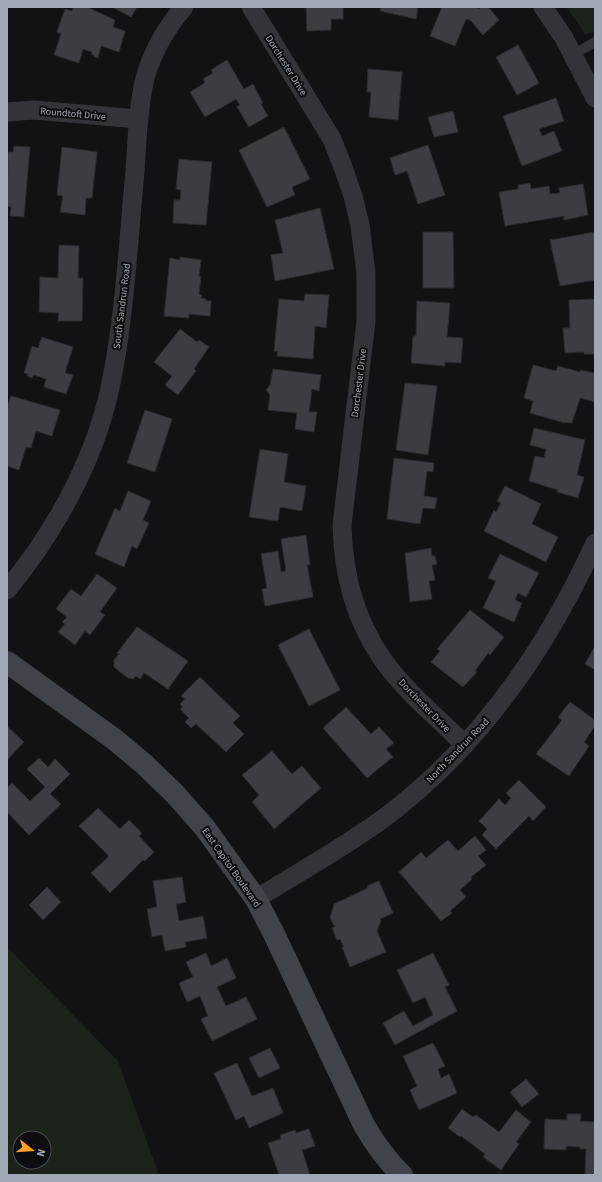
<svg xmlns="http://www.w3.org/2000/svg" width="602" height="1182" viewBox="0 0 602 1182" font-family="'Source Sans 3',sans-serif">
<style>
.green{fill:#1a221a;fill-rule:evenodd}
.building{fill:#3c3d42;stroke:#2c2c30}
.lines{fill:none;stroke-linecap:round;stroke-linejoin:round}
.lane{stroke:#333439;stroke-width:10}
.street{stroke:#333439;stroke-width:19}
.secondary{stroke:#404349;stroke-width:22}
.labels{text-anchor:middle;stroke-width:4;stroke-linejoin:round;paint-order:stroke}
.street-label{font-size:10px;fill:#a2a9b6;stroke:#0d0d0f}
</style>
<rect width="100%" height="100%" fill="#121214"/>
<path class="green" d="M566 7H595V31L586 35Z
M7 947 118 1061 159 1175H7ZM20 1138H44V1162H20Z"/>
<path class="building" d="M73 7H87L115 20 113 27 125 31 119 52 101 46 98 58 94 57V55L91 54 92 52 83 49 79 63 54 55 61 34 57 32 65 9 72 11Z
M112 7H137L131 17Z
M306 7H343V19H331V30L307 31Z
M381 7H418L416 19 380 11Z
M442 7H475L479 9 481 7H488L499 20 483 35 470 20 466 19 455 46 430 36Z
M518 45 539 83 517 95 496 57Z
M227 60 244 89 253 84 263 103 261 104 268 116 249 127 237 107 240 105 236 99 205 117 190 92 205 83 203 79 213 73 211 70Z
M368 69 402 72 398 120 369 117 371 92H367Z
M556 98 564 121 539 129 542 136 554 131 562 151 522 166 503 116Z
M453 111 458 132 434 137 428 117Z
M284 127 310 179 292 187 295 195 267 207 239 150Z
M428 145 445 195 418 204 407 171 395 175 390 158Z
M14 146 30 147 24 217 10 216 11 207 7 206 8 152H13Z
M62 147 97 152 92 198H86L85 215 60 212 63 196 57 195Z
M179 159 212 162 206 225 173 223 174 200H180L181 190 176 189Z
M530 183 531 189 549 186 550 194 560 193 559 188 583 184 588 215 564 220V216L505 226 499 192 518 189V185Z
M320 208 334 269 275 281 271 255 283 253 275 220Z
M423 232H453L454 288H423Z
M595 232V280L560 286 550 240Z
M59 245 79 246 78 278H83L82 321H58L59 313 39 312 40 277 58 278Z
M180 257 201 260 199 276 201 277 199 294 202 295 201 298 206 299V301H211L210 316 189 314V318L164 316 170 258 180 260Z
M305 294 329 295 326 328 315 326 313 359 277 356 278 351H274L279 299 304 301Z
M595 299V354H584V352L565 353 563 328H570L569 300Z
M417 301 450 303 447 337 463 338 461 363 445 362V366L411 363 413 336H416Z
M180 329 197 342 199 340 209 347 194 369 196 371 178 395 165 385 172 376 154 362Z
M42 337 73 347 65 373 73 375 66 394 44 387 46 379 34 375 32 378 27 376 28 374 24 373 32 346 38 348Z
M533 365 556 371 558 366 580 372V370L595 373V402L580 398 572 423 565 422V423L530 413 533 401 524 398Z
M273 369 321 375 319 391 312 389 309 412H317L314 432 295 429 297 413 268 410 270 395 266 390 270 385Z
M405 383 437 386 428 455 396 450Z
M11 396 60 410 52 436 36 431 31 448 26 447 19 470 7 466V408Z
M145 410 172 419 155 472 127 463Z
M534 428 585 440 577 475 584 477 578 498 557 492 558 490 529 481 535 456 544 458 546 449 530 445Z
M260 449 288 454 284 482 306 486 302 511 280 507 278 521 249 517Z
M394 458 434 463 433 472 427 471 424 496 437 498 435 509 423 508 420 524 387 519Z
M505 486 541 504 532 524 558 537 546 562 484 531 494 510 496 512 501 503 497 501Z
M128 491 151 501 143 520 149 523 137 549 132 546 124 567 95 554 115 508 120 511Z
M306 535 310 565H307L313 597 265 606 262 589 267 588 261 554 278 551 281 572 286 571 281 539Z
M431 548 432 556H435L437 564 432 565 435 580 429 581 432 599 410 602 405 553Z
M500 554 539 573 526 597 518 593 515 600 522 603 514 622 483 608 496 581 488 578Z
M97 574 117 588 100 612 105 615 90 635 85 631 75 645 58 632 65 624 62 622 67 617 56 609 71 589 81 596Z
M470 610 504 637 490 655 488 653 475 671 477 672 463 687 431 662 440 651 437 649Z
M137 627 188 661 168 689 144 673 140 679 136 676 133 679 128 678 114 667V660L119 654 117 653Z
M309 629 340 690 309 706 278 645Z
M595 646V670L585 664Z
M200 677 240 716 233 723 244 734 226 752 196 724 191 728 185 722 189 718 180 709 183 707 180 704 185 699 181 696Z
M570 702 595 720V726L584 742 589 746 569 776 536 754 562 720 558 717Z
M346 707 371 734 379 727 394 743 386 749 393 757 367 778 323 728Z
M8 727 24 742 7 760V729Z
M272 751 292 774 302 766 321 788 274 829 252 802 259 795 242 775Z
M39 758 48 767 55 759 70 774 50 794 61 804 29 835 7 812V788L12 783 30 801 45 787 27 769Z
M519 780 546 807 533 821 529 816 496 849 482 835 487 829 479 821 499 799 505 805 511 798 506 793Z
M98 808 120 829 129 820 142 833 139 836 154 852 145 861 143 860 110 893 91 873 109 856 79 826Z
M475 836 486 850 478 856 486 865 471 877 472 879 460 890 466 897 450 911 452 913 441 921 399 872 421 852 426 858 448 840 458 851Z
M182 877 186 902 176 904 179 921 203 916 207 938 185 942 186 947 165 951 162 935 152 937 147 909 157 907 153 881Z
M379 881 393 913 380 919 381 920 377 931 386 952 350 967 342 947H344L340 939 337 940 332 928 335 927 330 918 334 904 368 888 367 886Z
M47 887 61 902 43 920 29 905Z
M206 953 211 966 227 958 236 978 217 987 226 1006 246 997 257 1019 212 1041 201 1019 208 1016 200 996 187 1002 179 983 193 977 186 962Z
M433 953 449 985 445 987 457 1011 395 1045 383 1023 404 1011 413 1026 433 1015 425 997 413 1003 397 970Z
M433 1043 445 1066 438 1069 441 1078 449 1074 457 1093 419 1110 410 1090 417 1086 403 1056Z
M270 1048 280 1068 259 1078 249 1058Z
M237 1063 252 1096 273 1088 283 1113 249 1128 244 1116 236 1120 214 1073Z
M526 1079 539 1094 522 1107 510 1092Z
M462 1109 473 1117 476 1115 499 1132 516 1110 531 1122 516 1142 519 1144 501 1170 483 1157 485 1154 461 1136 460 1137 448 1128Z
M567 1114H581L580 1121 595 1122V1175H585L586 1149H580V1147L566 1146V1150L544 1149 545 1119 567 1120Z
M309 1129 315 1146 302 1150 310 1175H279L268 1143 281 1139 280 1135 295 1130 296 1133Z"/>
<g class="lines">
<path class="lane" d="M573 55 595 42"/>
<path class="street" d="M251 7 332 139 343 167 353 196 360 225 366 273V321L342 525C343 573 355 620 383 660 406 692 437 717 465 745
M543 7 564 38 595 98
M7 112 34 110 139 119
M7 590C54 533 94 462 110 388 125 317 128 244 135 171 137 142 138 106 145 78 152 53 167 27 184 7
M256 899C299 872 343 848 384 818 479 747 546 650 595 543"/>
<path class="secondary" d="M7 662 114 739 144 764 175 794 205 828 256 899 274 934 364 1125C375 1144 386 1160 402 1175"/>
</g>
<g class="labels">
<g class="street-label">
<text transform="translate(287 65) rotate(58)" y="4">Dorchester Drive</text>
<text transform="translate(73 113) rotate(5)" y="4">Roundtoft Drive</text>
<text transform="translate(121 306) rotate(-83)" y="4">South Sandrun Road</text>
<text transform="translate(358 383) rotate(-83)" y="4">Dorchester Drive</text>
<text transform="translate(425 705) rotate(46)" y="4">Dorchester Drive</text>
<text transform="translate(457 750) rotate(-46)" y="4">North Sandrun Road</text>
<text transform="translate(232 867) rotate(55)" y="4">East Capitol Boulevard</text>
</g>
</g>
<rect width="602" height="1182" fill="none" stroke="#a2a9b6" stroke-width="16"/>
<g transform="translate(32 1150) rotate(107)"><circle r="19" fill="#0d0d0f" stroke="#494b52"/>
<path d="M0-3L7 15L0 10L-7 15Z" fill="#ffa31f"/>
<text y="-6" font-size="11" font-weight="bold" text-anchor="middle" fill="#a2a9b6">N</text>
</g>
</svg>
